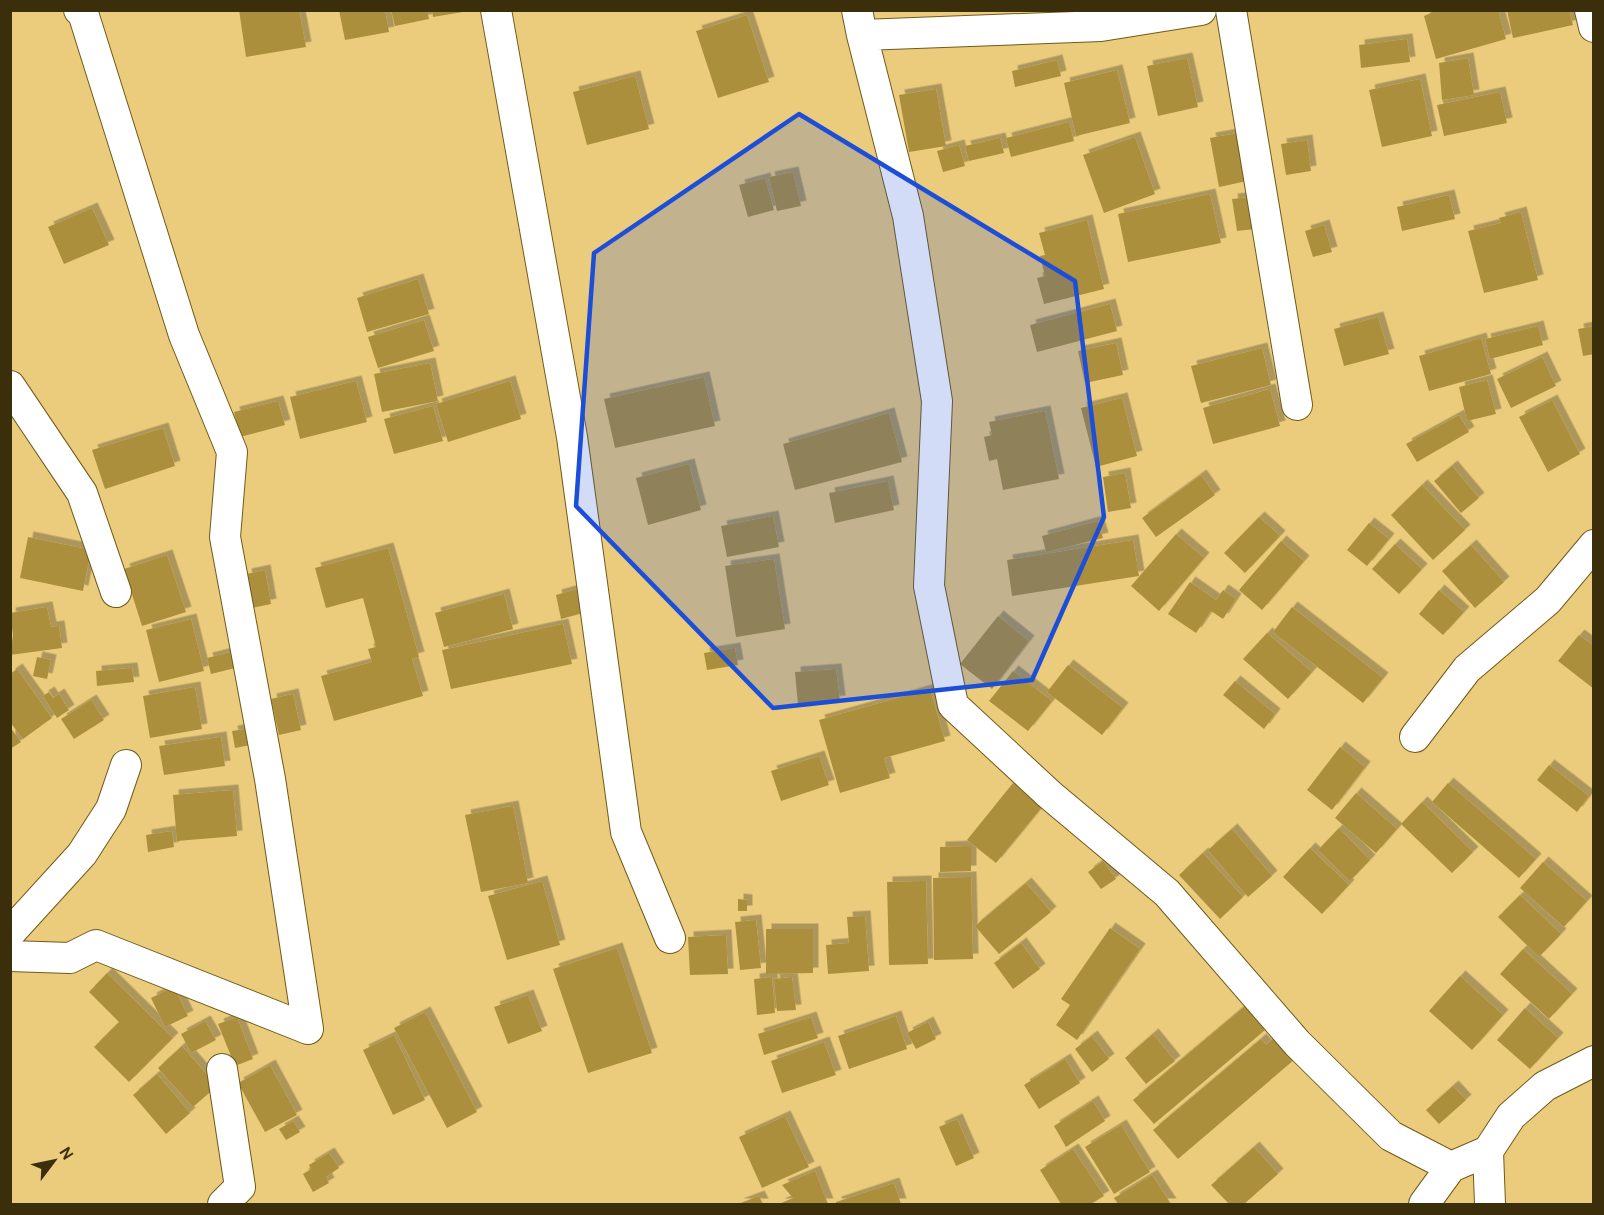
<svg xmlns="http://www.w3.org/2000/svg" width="1604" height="1215" viewBox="0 0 1604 1215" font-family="Cabin,sans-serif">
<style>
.building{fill:#ac8f3e;filter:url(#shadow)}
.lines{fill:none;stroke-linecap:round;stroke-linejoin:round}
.minor-casing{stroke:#705a1b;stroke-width:32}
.minor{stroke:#fff;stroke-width:30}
.marked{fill:#1d4ed8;fill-opacity:0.2;stroke:#1d4ed8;stroke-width:4.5;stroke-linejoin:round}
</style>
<defs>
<filter id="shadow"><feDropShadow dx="5.5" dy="-5.5" stdDeviation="0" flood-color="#0004"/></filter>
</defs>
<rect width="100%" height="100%" fill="#ebcc7c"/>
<path class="building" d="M239 10H299L306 47 246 57Z
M339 10H385L389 32 345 40Z
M391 10H427L429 19 395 26Z
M432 10H463V12L433 17Z
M1438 10H1498L1506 39 1436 59 1424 16Z
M1507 10H1569L1573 25 1513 38Z
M747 15 769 82 718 98 696 31Z
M1407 39 1410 62 1361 68 1359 45Z
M1187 58 1198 107 1158 116 1147 66Z
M1468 58 1474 95 1442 100 1439 63Z
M1057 60 1061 76 1015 87 1012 71Z
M1117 70 1130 123 1076 136 1064 83Z
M635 76 649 129 587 145 573 92Z
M1420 79 1432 136 1382 147 1369 90Z
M936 89 946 146 909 152 899 95Z
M1500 92 1507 123 1444 136 1437 105Z
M1069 122 1074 141 1011 157 1006 138Z
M1238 133 1247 181 1219 187 1210 138Z
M1135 137 1155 194 1104 213 1083 155Z
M1000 138 1004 153 969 161 965 146Z
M1307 140 1311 171 1286 175 1281 144Z
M959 145 965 166 943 172 937 151Z
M793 172 801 206 777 211 769 177Z
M765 178 774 210 748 217 739 185Z
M1210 194 1221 243 1128 262 1118 214Z
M1449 195 1455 219 1402 231 1397 207Z
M1251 197 1255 229 1237 231 1232 199Z
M92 208 109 245 64 264 48 227Z
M1521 212 1538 280 1484 293 1468 231 1501 223 1499 218Z
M1087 220 1104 289 1044 304 1037 278 1045 276 1040 256 1045 255 1039 233Z
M1324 225 1332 252 1313 257 1305 231Z
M418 279 429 314 367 332 357 298Z
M1110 304 1117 331 1037 352 1030 325Z
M1378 317 1389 354 1344 366 1334 329Z
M424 320 434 351 378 368 368 337Z
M1538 326 1543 345 1490 359 1485 339Z
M1594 326V354L1583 356 1578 329Z
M1481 338 1491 374 1429 391 1419 356Z
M1116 343 1123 375 1085 383 1078 351Z
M1262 348 1271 385 1201 403 1191 366Z
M1542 357 1556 386 1511 408 1497 379Z
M430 363 438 401 382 412 374 374Z
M704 377 715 426 615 448 604 399Z
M1487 380 1496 414 1467 421 1459 387Z
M356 381 367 422 300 439 290 397Z
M510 381 521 419 448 442 436 404Z
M1270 389 1280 426 1213 444 1203 408Z
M1122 398 1137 456 1096 467 1081 408Z
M1552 400 1580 454 1548 472 1519 417Z
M278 401 285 425 240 437 234 412Z
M433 406 443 441 394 454 384 419Z
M1045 411 1059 479 1003 490 997 459 989 461 984 437 992 435 989 422Z
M889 413 902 462 795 490 783 444Z
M1459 415 1469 432 1417 462 1406 444Z
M163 428 175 466 105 489 92 450Z
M689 464 701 510 648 525 636 478Z
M1452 466 1479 498 1461 513 1434 481Z
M1125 473 1131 508 1108 512 1103 477Z
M1201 475 1215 495 1156 537 1142 518Z
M888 481 894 510 835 523 829 493Z
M1422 485 1465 530 1433 560 1391 515Z
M773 516 779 547 727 557 721 526Z
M1259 517 1280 536 1245 573 1224 553Z
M1098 521 1103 538 1046 552 1042 536Z
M1369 523 1389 539 1367 566 1347 550Z
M1176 534 1204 558 1159 611 1131 586Z
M28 537 91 550 83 591 20 578Z
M1133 540 1139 576 1012 596 1007 560Z
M1281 541 1304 561 1262 610 1239 590Z
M1395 544 1422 569 1399 594 1372 569Z
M1471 545 1504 582 1475 608 1442 571Z
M388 548 419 657 412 659 423 696 334 721 321 676 372 662 368 649 376 647 363 598 326 608 315 568Z
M167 555 186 612 142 626 124 569Z
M774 559 785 629 736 637 725 566Z
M265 570 271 604 252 608 246 574Z
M1190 582 1216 600 1223 590 1236 599 1223 619 1211 611 1196 633 1168 614Z
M581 588 587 612 561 619 556 595Z
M1439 590 1464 612 1443 635 1419 614Z
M504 594 513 629 444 647 435 613Z
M47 607 51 627 59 626 62 648 10 655 13 635 10 613Z
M1292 607 1383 678 1363 703 1273 632Z
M998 616 1029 641 992 689 960 664Z
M191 619 204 671 159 682 146 630Z
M563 624 572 664 451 689 442 650Z
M1267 633 1312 672 1288 699 1243 659Z
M1579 635 1594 646V689L1558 661Z
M735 648 738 665 707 670 704 653Z
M239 650 243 666 211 674 207 658Z
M37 657 51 660 47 679 33 676Z
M1068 665 1123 708 1102 735 1047 692Z
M132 668 134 682 97 686 96 671Z
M17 669 52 718 23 739 10 722V674Z
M836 669 840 701 798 705 795 672Z
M1013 671 1052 701 1028 731 989 701Z
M1235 681 1275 714 1264 729 1223 695Z
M195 687 202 729 150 738 143 696Z
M930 689 945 741 884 758 890 778 840 793 819 720Z
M49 692 53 698 59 694 69 710 57 718 43 696Z
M293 694 301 730 279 735 271 699Z
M91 700 104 720 74 739 61 719Z
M10 727 21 742 10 749Z
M252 728 255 744 235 748 232 731Z
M221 737 225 766 164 775 159 746Z
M1340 747 1365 767 1332 810 1307 790Z
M819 756 829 785 781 801 771 771Z
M1549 765 1589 796 1577 812 1537 780Z
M1013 783 1042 807 996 863 967 840Z
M1448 783 1536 859 1519 878 1432 802Z
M233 790 237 836 177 841 173 795Z
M1356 793 1397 829 1376 853 1335 818Z
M1422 802 1473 852 1452 873 1401 824Z
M513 806 528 883 481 892 465 815Z
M1339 828 1370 860 1350 881 1318 850Z
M1232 829 1272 876 1248 897 1208 850Z
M172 831 174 847 148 852 146 835Z
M971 846V871L940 872V847Z
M1310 848 1349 885 1322 914 1283 877Z
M1203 853 1243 897 1220 919 1179 875Z
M1103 861 1116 879 1101 889 1088 872Z
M1543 862 1587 901 1564 927 1520 888Z
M971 877 973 959 934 960 933 878Z
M542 881 560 945 507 960 488 896Z
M926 881 928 964 889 965 887 882Z
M1026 883 1051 912 999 954 975 926Z
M1520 895 1561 934 1539 957 1498 917Z
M738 899 747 900V911H738Z
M865 916 869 971 828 974 826 945 849 943 847 917Z
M756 920 761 968 740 970 735 922Z
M1110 928 1140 949 1077 1040 1056 1025 1070 1005 1061 999Z
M766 929H813V973L766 974Z
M726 935 728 974 690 975 688 937Z
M1021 943 1040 969 1013 989 994 963Z
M617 948 652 1053 588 1073 553 969Z
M1523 949 1572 994 1549 1019 1500 974Z
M107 973 173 1038 129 1082 94 1047 119 1022 89 992Z
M1460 976 1503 1015 1472 1050 1429 1011Z
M772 977 775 1013 757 1015 754 979Z
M792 977 796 1010 777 1011 774 979Z
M174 987 188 1016 165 1027 151 998Z
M528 995 542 1031 508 1044 494 1007Z
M1245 1006 1265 1030 1154 1124 1133 1100Z
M1525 1008 1558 1038 1530 1069 1497 1040Z
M425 1012 477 1112 447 1128 394 1028Z
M896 1016 907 1049 849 1069 838 1036Z
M237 1017 253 1059 235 1066 218 1024Z
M811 1017 818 1038 764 1055 758 1034Z
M205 1021 216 1040 191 1053 181 1034Z
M928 1022 936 1039 916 1049 907 1033Z
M1153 1034 1175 1061 1146 1084 1125 1058Z
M394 1035 425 1100 393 1115 363 1050Z
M1092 1036 1109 1059 1092 1072 1075 1049Z
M1276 1036 1295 1059 1178 1159 1153 1130 1261 1039 1266 1045Z
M824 1042 836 1075 782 1093 771 1061Z
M182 1046 217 1086 193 1107 158 1068Z
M1065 1059 1080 1083 1039 1109 1024 1085Z
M270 1065 297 1115 265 1132 238 1083Z
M157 1074 190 1113 166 1134 133 1095Z
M1453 1086 1466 1100 1439 1124 1426 1110Z
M1093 1101 1105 1121 1066 1147 1054 1126Z
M785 1116 809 1167 762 1188 739 1137Z
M957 1119 974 1158 956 1166 939 1127Z
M293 1121 300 1132 286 1140 279 1129Z
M1121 1125 1150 1172 1114 1194 1085 1147Z
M1254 1147 1278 1174 1244 1204H1229L1211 1185Z
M1073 1149 1104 1196 1091 1204H1061L1040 1170Z
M329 1153 339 1168 326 1177 329 1183 313 1192 303 1174 311 1169 309 1165Z
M815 1171 828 1204H779L793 1198 782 1185Z
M1152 1175 1171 1204H1118L1114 1198Z
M894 1183 901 1204H836V1202Z
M759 1196 763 1204H738Z"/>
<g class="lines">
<defs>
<path id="minor" d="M496 10 572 437 626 832 670 938
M857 10 862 35
M1201 10 1101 26 862 35 908 216 937 401 929 586 953 705 1050 795 1167 893 1297 1043 1391 1136 1451 1167
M1231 10 1297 405
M1590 10 1594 27
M10 386 82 493 116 592
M1415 737 1467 669 1548 600 1594 545
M10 933 82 854 111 809 126 765
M10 956 70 958 96 945 308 1029 270 779 225 537 232 452 184 335 83 13 79 10
M222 1069 240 1187 223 1204
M1488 1151 1490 1204
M1424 1204 1451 1167 1488 1151 1511 1116 1545 1086 1594 1061"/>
</defs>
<use href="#minor" class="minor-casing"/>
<use href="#minor" class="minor"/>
</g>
<path class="marked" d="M799 114 1075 281 1104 517 1032 680 773 708 576 506 594 253Z"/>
<rect width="1604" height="1215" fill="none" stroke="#3a2e0b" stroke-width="24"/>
<g transform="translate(54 1161) rotate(58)" stroke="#ebcc7c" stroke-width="4.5" paint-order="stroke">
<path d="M0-4.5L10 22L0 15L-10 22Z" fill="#3a2e0b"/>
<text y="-9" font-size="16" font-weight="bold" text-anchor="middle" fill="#3a2e0b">N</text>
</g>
</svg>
